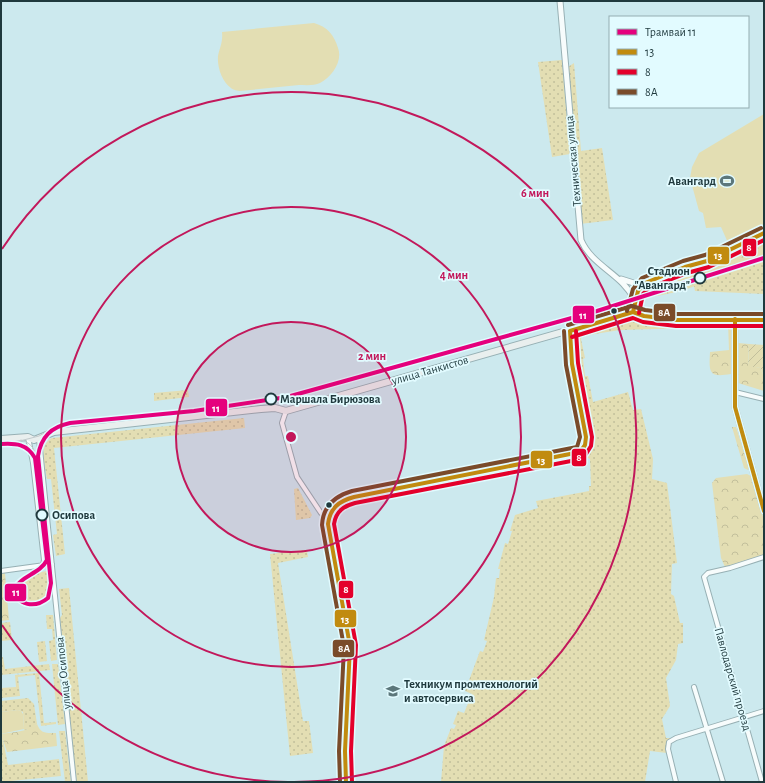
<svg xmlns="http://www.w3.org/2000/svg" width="765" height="783" viewBox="0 0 765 783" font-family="'Alegreya Sans',sans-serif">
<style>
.grass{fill:url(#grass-dots)}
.forest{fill:url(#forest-crowns)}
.garden{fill:url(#garden-furrows)}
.pitch{fill:#e3deb3}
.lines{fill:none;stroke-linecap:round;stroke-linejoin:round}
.minor-casing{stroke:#97b0b4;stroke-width:6}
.tertiary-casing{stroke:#97b0b4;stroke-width:7}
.secondary-casing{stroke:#97b0b4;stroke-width:8}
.minor{stroke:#f7fcfc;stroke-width:4}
.tertiary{stroke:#f7fcfc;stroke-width:5}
.secondary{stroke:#e9efee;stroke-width:6}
.tram{stroke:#c2cacc;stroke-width:1}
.bus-1-casing{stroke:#e2fbff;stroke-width:7}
.bus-2-casing{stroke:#e2fbff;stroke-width:7}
.bus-3-casing{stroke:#e2fbff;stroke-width:7}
.bus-1{stroke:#c18b0f;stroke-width:4}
.bus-2{stroke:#e4002b;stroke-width:4}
.bus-3{stroke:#7a4b2a;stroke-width:4}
.tram-1-casing{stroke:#e2fbff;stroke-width:7}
.tram-1{stroke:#e5007d;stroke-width:4}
.ring{fill:none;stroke:#c2185b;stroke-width:2}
.stop-dot{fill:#e2fbff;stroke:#1f393d;stroke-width:2}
.bus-dot{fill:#1f393d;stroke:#e2fbff;stroke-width:1.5}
.labels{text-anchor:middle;stroke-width:3.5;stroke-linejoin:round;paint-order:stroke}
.street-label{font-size:12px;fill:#1f393d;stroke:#e2fbff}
.poi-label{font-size:12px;font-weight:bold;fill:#1f393d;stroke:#e2fbff;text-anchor:end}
.stop-label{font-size:12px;font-weight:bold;fill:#1f393d;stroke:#e2fbff;text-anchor:start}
.centre{fill:#c2185b;stroke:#e2fbff;stroke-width:2}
.ring-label{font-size:12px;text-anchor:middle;font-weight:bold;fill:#c2185b;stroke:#e2fbff;stroke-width:3.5;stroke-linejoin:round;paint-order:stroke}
.line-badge{stroke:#e2fbff;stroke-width:1.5}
.badge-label{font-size:11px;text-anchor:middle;font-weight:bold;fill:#fff}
</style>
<defs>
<pattern id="grass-dots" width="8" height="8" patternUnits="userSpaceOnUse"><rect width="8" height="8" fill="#e3deb3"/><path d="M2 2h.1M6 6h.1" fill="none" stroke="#c2bf9b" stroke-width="1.8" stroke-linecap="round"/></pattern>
<pattern id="forest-crowns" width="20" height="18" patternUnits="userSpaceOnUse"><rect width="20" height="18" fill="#e3deb3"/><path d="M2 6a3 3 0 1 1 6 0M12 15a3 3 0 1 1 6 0" fill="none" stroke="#c2bf9b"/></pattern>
<pattern id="garden-furrows" width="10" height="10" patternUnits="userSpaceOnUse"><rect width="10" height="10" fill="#e3deb3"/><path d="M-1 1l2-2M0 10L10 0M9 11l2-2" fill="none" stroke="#c2bf9b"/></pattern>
</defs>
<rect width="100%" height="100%" fill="#cce9ee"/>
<path class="grass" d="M562 60 570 154 552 157 538 62Z
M574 63 581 151 602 148 613 220 580 224 568 67Z
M764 259V294L695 291 694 286 712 277Z
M637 321H725L728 322V327L620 330 582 336 581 339 585 358 583 359 585 376H588L593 402 628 392 633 410 641 409 653 459 652 479 667 483 677 563 672 564 671 594 674 596 680 623H683V643L678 644 676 660 666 678 670 706 662 719 666 738H671L667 743V753L650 751 645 782H441L444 746 451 728 454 729 456 725 453 724 458 711 464 713 472 694 465 691 480 651 483 652 487 641 484 640 494 597 496 578H499L500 569H498L505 543 508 544 512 531H510L515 515 538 508 536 501 589 491V486H591L590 459 582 454 588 449 590 441C588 421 567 351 578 338 588 325 622 322 637 321Z
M188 390 189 397 154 401V393Z
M244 418 245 428 54 448 65 554 56 556 53 535 57 534 51 479H47C45 465 38 445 52 438Z
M298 488 312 515 310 518 296 520 294 489Z
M303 550H307L308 557 278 563 303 721H309L313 753 290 756 270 554Z
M48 571C49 577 50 584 49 590 47 602 32 605 23 600L18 593V585C26 577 37 572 48 571Z
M69 588 88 782H76L60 618 62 615 59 589Z
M46 615H53L57 660 51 661 49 641 53 640 52 629H47Z
M10 622 12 640 1 641V623Z
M45 641 47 661 39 662 37 642Z
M1 657H3L5 669 49 664 50 670 1 675Z
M52 664H58L65 724 58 725Z
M39 673 44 723 56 722V724L41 726 35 675 18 677 20 696 1 698V688L16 687 15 675Z
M28 698 34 704 37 724 31 729 24 730 23 712 18 710 1 712V701Z
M59 731H65L71 782H65Z
M3 740 8 765 59 759 61 776 1 782V741Z"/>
<path class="forest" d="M764 239V259C740 264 717 276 695 286 677 293 657 296 637 299L641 292 663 278 696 268 750 242Z
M728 322 732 328 731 374C708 378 709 372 710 352L729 350Z
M738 343 749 344 748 365 760 368 764 376V391L738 383Z
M732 427H736L749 468 748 470 744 468Z
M747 474 751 476 764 520V555L725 567 721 558 712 483 716 478Z
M5 573 9 620 1 621V574Z
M37 724C41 734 46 733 56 733L57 746 7 752 3 740H1V734C14 732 26 732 37 724Z"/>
<path class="garden" d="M749 344 764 345V376L760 368 748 366Z"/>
<path class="pitch" d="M314 23C328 27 334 35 338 48 343 61 332 77 320 83 314 86 305 85 299 85 279 87 260 89 240 91 238 91 233 90 231 88 222 82 217 67 218 56 220 47 223 42 222 32Z
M764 114V230L729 245 721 227 706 228 703 213 699 211 690 178 692 167 699 153Z
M18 710 21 711 23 714 24 729 1 734V712Z"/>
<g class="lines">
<defs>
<path id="minor" d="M735 392 764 399
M286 411 282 423 297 477 321 513 328 515
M28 437 33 463 44 560 43 565
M39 439 74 782
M1 571 52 564
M694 687 723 782
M676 782 668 749 669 742 676 738 764 711
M762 782 704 577 708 573 730 568 764 557"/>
<path id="tertiary" d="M560 1 581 240C592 266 622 274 634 299
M621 279 637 284 645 283
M735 319V407L764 511"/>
<path id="secondary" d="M633 312 638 291 645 283 685 267 707 261 764 233
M1 439 28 437 34 440 54 432 261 409 275 408 286 411 633 312C656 324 734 319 764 320
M346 782 345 751 350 668V646L328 524C329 507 339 501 354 497L570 455C581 453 586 449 586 437L572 364 570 331"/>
</defs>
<use href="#minor" class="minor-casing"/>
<use href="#tertiary" class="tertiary-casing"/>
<use href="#secondary" class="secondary-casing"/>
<use href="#minor" class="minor"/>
<use href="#tertiary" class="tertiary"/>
<use href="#secondary" class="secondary"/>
<path class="tram" d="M21 440C33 443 35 451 38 462
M12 443 39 436 53 428"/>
<defs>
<path id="bus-1" d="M633 312 638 291 645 283 685 267 707 261 764 233
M735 319V407L764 511
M570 331 633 312 644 316 677 320H764
M346 782 345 751 350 646 328 524C330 508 339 501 354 497L580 452 585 445 586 437 572 364 570 331"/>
<path id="bus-2" d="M639 313 643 294 649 288 687 273 709 267 764 240
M572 337 633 318 643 322 676 326H764
M352 782 351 751 356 645 334 524C336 511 344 506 355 503L571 461 586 454 591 446 592 437 578 363 576 331"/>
<path id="bus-3" d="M627 311 633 289 642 278 683 261 705 255 761 228
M568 325 632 306 645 310 677 314H764
M340 782 339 751 344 647 322 525C323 506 335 496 352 491L577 447 580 437 566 365 564 331"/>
</defs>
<use href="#bus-1" class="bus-1-casing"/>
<use href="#bus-2" class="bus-2-casing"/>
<use href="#bus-3" class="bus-3-casing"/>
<use href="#bus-1" class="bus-1"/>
<use href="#bus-2" class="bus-2"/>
<use href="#bus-3" class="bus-3"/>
<defs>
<path id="tram-1" d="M1 444C16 443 27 444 35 458L47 560C40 574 22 575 15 588 16 607 36 608 48 598L51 583 38 456C41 437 51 427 70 423L194 411 287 397 597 311 764 258"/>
</defs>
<use href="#tram-1" class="tram-1-casing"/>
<use href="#tram-1" class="tram-1"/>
</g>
<circle cx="291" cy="437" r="115" fill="#c2185b" fill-opacity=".12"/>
<g class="ring">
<circle cx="291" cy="437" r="115"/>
<circle cx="291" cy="437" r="230"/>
<path d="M288 782A345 345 0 0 1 2 625M2 249A345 345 0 1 1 294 782"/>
</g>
<defs>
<symbol id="stadium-bare" viewBox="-9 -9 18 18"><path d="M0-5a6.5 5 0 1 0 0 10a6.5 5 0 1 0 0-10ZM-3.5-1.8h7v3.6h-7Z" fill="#5c777b" stroke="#e2fbff" stroke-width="2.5" paint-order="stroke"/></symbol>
<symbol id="university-bare" viewBox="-9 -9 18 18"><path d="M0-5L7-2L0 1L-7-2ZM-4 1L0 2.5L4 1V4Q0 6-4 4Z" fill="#5c777b" stroke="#e2fbff" stroke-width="2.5" paint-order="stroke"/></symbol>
</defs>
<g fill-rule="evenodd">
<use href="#stadium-bare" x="717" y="171" width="20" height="20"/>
<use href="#university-bare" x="383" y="681" width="20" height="20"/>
</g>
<g class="stop-dot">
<circle cx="700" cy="278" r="5.5"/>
<circle cx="271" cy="399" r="5.5"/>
<circle cx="42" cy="515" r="5.5"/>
</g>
<g class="bus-dot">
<circle cx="614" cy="311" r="3.5"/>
<circle cx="329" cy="505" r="3.5"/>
</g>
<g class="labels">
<g class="street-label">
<text transform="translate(573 161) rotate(-95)" y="4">Техническая улица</text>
<text transform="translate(430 370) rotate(-16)" y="4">улица Танкистов</text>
<text transform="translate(63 673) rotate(-96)" y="4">улица Осипова</text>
<text transform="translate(733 679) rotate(74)" y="4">Павлодарский проезд</text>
</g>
<g class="poi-label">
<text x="716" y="185">Авангард</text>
<text x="404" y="688" text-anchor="start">Техникум промтехнологий<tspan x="404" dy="14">и автосервиса</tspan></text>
</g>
<g class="stop-label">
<text x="690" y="275" text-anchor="end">Стадион<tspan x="690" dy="14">"Авангард"</tspan></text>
<text x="280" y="403">Маршала Бирюзова</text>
<text x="52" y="519">Осипова</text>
</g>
</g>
<circle cx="291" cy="437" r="6" class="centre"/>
<g class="ring-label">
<text x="535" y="197">6 мин</text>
<text x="454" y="279">4 мин</text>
<text x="372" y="360">2 мин</text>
</g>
<g class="line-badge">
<rect x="742" y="238" width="15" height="19" rx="4" fill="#e4002b"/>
<rect x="707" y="246" width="23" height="19" rx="4" fill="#c18b0f"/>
<rect x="653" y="303" width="23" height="19" rx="4" fill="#7a4b2a"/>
<rect x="572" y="305" width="23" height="19" rx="4" fill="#e5007d"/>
<rect x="205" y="398" width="23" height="19" rx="4" fill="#e5007d"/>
<rect x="571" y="448" width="16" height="19" rx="4" fill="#e4002b"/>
<rect x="530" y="450" width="23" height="19" rx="4" fill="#c18b0f"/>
<rect x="338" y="580" width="16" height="19" rx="4" fill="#e4002b"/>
<rect x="4" y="583" width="23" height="19" rx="4" fill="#e5007d"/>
<rect x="334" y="609" width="23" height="19" rx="4" fill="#c18b0f"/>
<rect x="332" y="639" width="23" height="19" rx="4" fill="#7a4b2a"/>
</g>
<g class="badge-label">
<text x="749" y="251">8</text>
<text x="718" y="259">13</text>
<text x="664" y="316">8А</text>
<text x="583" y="319">11</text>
<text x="216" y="412">11</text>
<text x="579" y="461">8</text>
<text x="541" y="464">13</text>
<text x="346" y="593">8</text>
<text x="16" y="596">11</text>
<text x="345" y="623">13</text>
<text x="344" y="652">8А</text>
</g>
<rect width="765" height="783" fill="none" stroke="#1f393d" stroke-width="4"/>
<rect x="609" y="16" width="140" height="92" fill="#e2fbff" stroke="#94adb1"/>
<rect x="617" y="29" width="20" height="6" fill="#e5007d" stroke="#94adb1"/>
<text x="645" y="36" font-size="12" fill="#1f393d">Трамвай 11</text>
<rect x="617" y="49" width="20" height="6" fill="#c18b0f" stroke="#94adb1"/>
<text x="645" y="56" font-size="12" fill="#1f393d">13</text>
<rect x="617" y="69" width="20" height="6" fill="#e4002b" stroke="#94adb1"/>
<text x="645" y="76" font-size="12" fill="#1f393d">8</text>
<rect x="617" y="89" width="20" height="6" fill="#7a4b2a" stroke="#94adb1"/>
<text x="645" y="96" font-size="12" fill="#1f393d">8А</text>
</svg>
